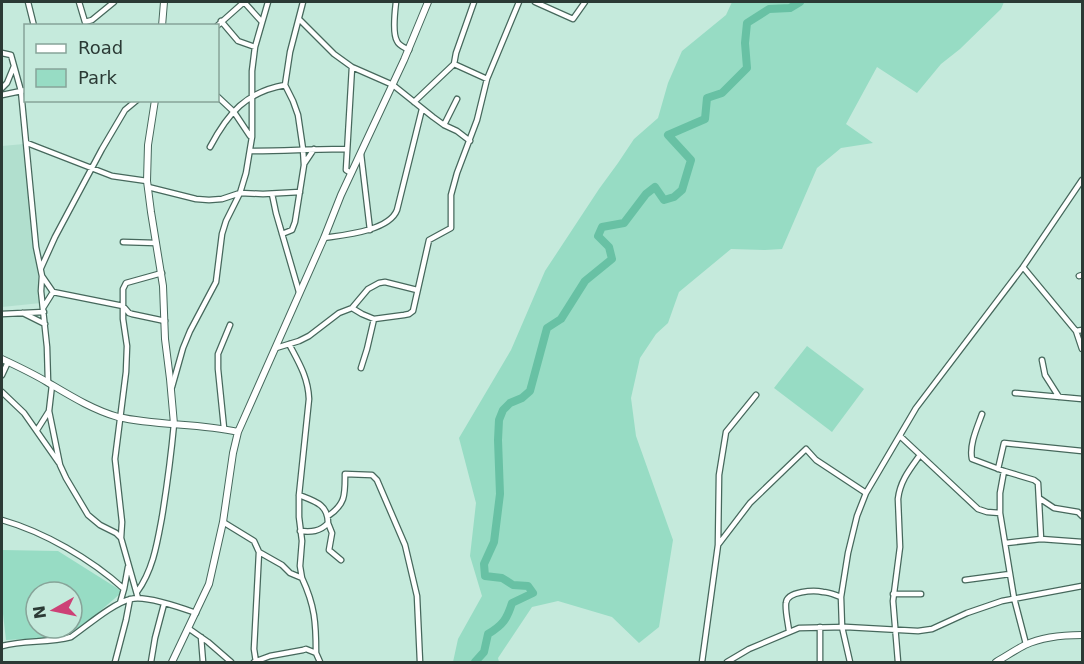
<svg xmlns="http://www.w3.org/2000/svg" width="1084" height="664" viewBox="0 0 1084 664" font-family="'DejaVu Sans',sans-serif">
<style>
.built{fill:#b1dfce}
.green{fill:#97dcc4;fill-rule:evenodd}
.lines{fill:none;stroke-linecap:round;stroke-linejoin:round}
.river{stroke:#68c1a4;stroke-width:8}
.street-casing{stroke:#46685c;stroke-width:7}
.secondary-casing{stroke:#46685c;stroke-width:8}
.street{stroke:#fff;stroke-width:4.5}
.secondary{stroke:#fff;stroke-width:6}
</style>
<rect width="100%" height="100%" fill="#c5eadc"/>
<path class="built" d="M24 144 41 303 2 307V146Z"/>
<path class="green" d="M732 2H1004L1001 9 960 49 941 64 917 93 877 67 846 124 873 143 841 148 817 168 782 249 765 250 731 249 679 292 668 323 656 334 640 358 631 398 636 436 673 540 659 627 639 643 612 617 558 601 532 607 498 658 499 662H453L458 639 482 596 470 556 476 503 459 438 511 350 545 271 599 189 618 163 634 139 658 118 668 83 682 51 726 15Z
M807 346 864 389 832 432 774 388Z
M2 550 58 551 120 590 121 593 70 637 6 640 2 605ZM36 592H72V628H36Z"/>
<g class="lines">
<path class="river" d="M475 662 484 652 488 634C503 625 507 619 512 603L533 593 528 586 513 585 502 578 485 576 484 564 494 542 500 494 498 440 499 420 503 410 510 403 522 398 530 391 547 328 561 319 585 281 612 259 609 247 598 236 602 227 624 223 646 194 655 187 664 200 674 197 682 190 691 160 668 135 705 119 707 98 722 93 747 68 745 43 747 23 769 9 790 8 800 2"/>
<defs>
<path id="street" d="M28 2 34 26
M79 2 85 22 92 20 114 2
M396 2C395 11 392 33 397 41 399 46 404 47 409 50
M535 2 573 19 585 2
M299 19 334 54 352 67 393 85 433 117 444 125 457 131 470 141
M221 21 238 41 255 47
M217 26 244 2 262 22
M2 53 11 55 21 91 36 247 42 276 41 291 47 347 48 382
M454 64 487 79
M2 88 7 83 14 66
M2 95 26 90
M218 97 234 112 250 136
M414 102 454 64 456 53 474 2
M444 125 457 99
M27 143 112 176 147 181
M210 147C228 113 246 92 285 85
M250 151C282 151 314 149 347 149
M361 154 370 230
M304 164 314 149
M351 173 346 170 352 67
M148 187 196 199 209 200 222 199 240 193 263 194 300 192
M272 194 276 213 299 292
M282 234 292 230 295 222 304 165 303 149 298 115 293 101 285 85 290 52 303 2
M324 238C344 235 389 231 397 210L422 109
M123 242 156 243
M1023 267 1076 331 1082 330
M41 268 55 237 102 149 125 110 137 100
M42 276 53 292 123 306 129 313 132 314 165 321
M1079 276 1082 275
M43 308 53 292
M352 308 362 314 374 319 404 315 409 314 413 311 429 240 451 228V195L457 173 477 120 487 79 519 2
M23 313 45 324
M2 314 44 312
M1076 331 1082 349
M289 344C299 363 308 377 309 399L299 495V517L302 541 300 566 302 578
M276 348 299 341 309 336 339 313 352 308 368 289 379 283 385 282 417 290
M1042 360 1045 375 1059 397
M361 368 367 349 374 319
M2 375 8 362
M52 385 49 411 60 465 66 478 88 515 100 525 116 533 121 538 138 598
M172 387 183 348 190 331 216 282 222 234 226 221 240 193 246 173 252 137V71L255 47 268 2
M2 392 24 413 59 463
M1015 393 1082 399
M982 414C977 428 969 445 972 459L1004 471 1034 480 1038 483 1041 539
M224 428 218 369V354L230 325
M37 430 49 411
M900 436 978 509 987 512 1000 513 1014 598 1026 644
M998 469 1004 443 1082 451
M299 495C314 501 328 504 328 523 320 532 311 532 300 531
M1039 498 1054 508 1078 512 1082 516
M1000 513V493L1004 471
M328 516C346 504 345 494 345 474L372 475 377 480 405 545 417 596 420 662
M2 520C44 532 91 559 124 589L120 603
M223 522 254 541 259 552 254 649 256 662
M328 523 332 533 329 550 341 560
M121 538 122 522 115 459 126 372 127 346 123 319V289L126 283 162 273
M1006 543 1041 539 1082 542
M718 545 719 475 726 432 756 395
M259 552 282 565 290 573 302 578C315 606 316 623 316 653
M965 580 1010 574
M124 589 128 567
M137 592C153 570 157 544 162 517 167 486 171 456 174 424
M893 594H921
M188 628 208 642 231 662
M789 631C788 622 785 611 786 603 787 591 814 590 823 592 829 592 835 595 841 597
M201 637 203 662
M2 646C24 640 48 643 71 637 87 626 113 603 131 599 145 595 182 608 196 613
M115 662 126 620 130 599
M151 662 155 638 164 604
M254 662 270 656 303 650 306 649 316 653 320 662
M702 662 718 545 750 503 806 449 816 460 866 493
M727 662 749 649 799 628 846 627 918 631 932 629 967 613 1002 601 1082 586
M820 662V627
M850 662 842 627 841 597 848 553 857 516 866 493 916 408 1023 267 1082 180
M898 662 893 601 900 547 898 499C900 481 910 469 920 455"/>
<path id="secondary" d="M162 26 164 2
M155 100 148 145 147 181 151 212 163 286 165 339 170 379 174 424
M2 359C17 366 32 373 47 382 69 395 93 410 118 417 158 426 199 423 238 432
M172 662 209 584 223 522 233 453 238 432 324 238 341 195 404 60 428 2
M996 662C1005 657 1015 650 1025 645 1042 637 1064 635 1082 635"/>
</defs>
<use href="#street" class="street-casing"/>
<use href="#secondary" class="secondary-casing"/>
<use href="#street" class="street"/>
<use href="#secondary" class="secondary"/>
</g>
<rect width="1084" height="664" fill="none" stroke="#2b3a35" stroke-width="6"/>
<rect x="24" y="24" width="195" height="78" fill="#c5eadc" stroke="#87a499" stroke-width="1.5"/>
<rect x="36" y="44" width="30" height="9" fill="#ffffff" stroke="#87a499" stroke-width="1.5"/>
<text x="78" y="54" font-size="18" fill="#2b3a35">Road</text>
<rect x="36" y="69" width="30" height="18" fill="#97dcc4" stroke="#87a499" stroke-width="1.5"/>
<text x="78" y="84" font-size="18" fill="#2b3a35">Park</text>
<g transform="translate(54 610) rotate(261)"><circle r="28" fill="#c5eadc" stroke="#87a499" stroke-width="1.5"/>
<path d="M0-4.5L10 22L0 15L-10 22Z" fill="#cd4176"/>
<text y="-9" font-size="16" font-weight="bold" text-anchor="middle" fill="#2b3a35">N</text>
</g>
</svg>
